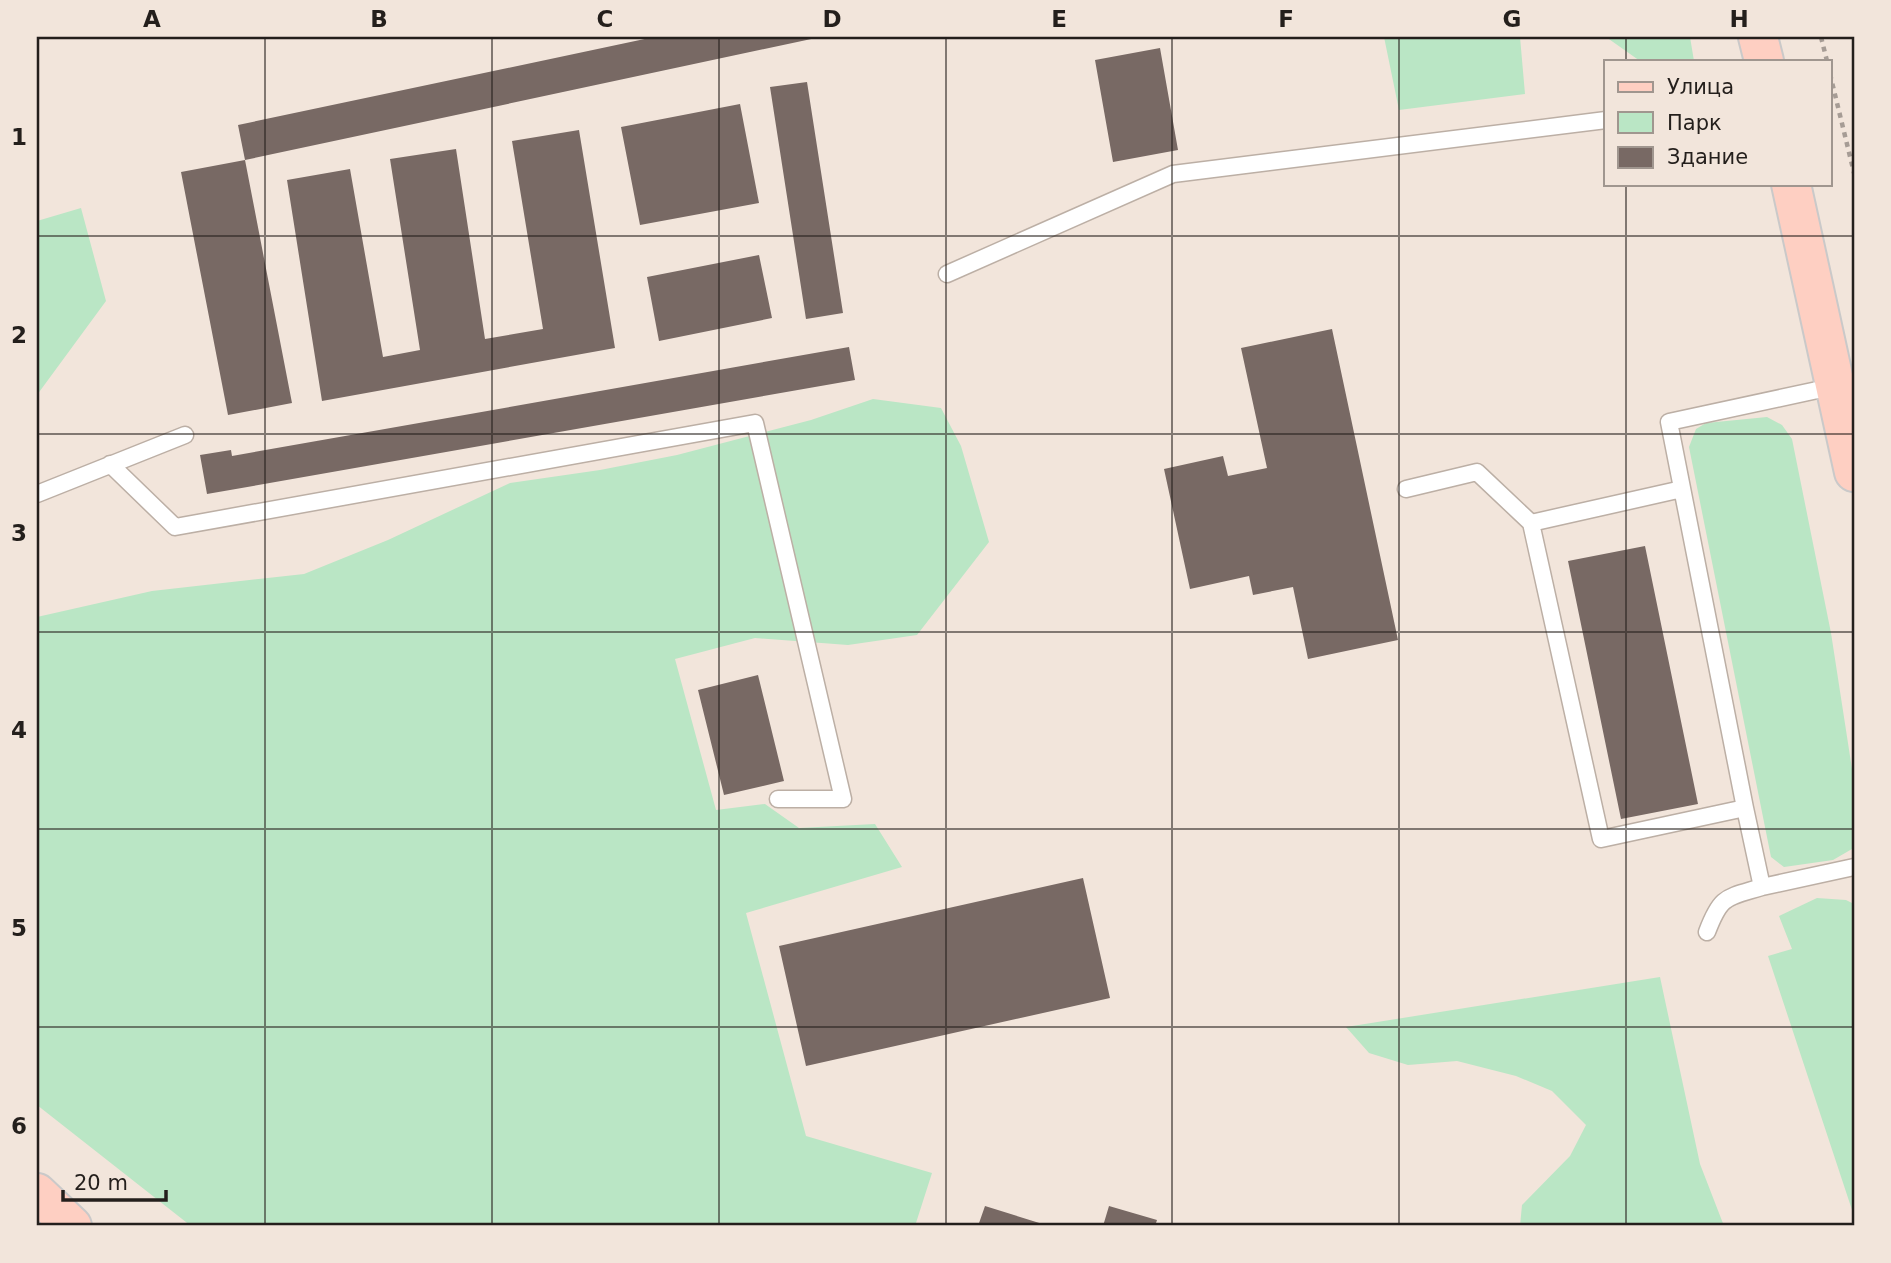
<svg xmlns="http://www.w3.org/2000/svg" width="1891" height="1263" viewBox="0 0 1891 1263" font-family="'DejaVu Sans',sans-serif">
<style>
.green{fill:#bae6c5}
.building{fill:#786964}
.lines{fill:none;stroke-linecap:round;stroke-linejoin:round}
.lane-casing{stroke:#bcafa5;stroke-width:19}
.primary-casing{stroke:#cac9c9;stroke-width:42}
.path{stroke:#a69c95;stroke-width:4.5;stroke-dasharray:5 5;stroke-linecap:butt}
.lane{stroke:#fff;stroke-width:16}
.primary{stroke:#fecfc2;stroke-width:38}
.grid{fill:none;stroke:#241f1c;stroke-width:2;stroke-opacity:0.55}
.neatline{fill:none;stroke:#241f1c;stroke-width:2.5}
.grid-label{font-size:23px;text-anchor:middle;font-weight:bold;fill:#241f1c}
</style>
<rect width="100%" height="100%" fill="#f2e5db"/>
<path class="green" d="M1384 37H1520L1525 94 1399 110Z
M1606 37H1690L1694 61H1640Z
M81 208 106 301 37 395V221Z
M873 399 941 408 961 446 989 542 917 635 848 645 755 638 675 659 716 810 765 804 799 828 875 824 902 867 746 913 806 1136 932 1173 915 1226H191L37 1105V617L152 591 304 574 388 540 510 483 600 470 677 455 811 420Z
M1767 417 1782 425 1792 439 1831 633 1854 782V846L1852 849 1833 860 1784 867 1771 857 1689 447 1696 429 1706 423Z
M1817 898 1846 900 1854 904V1216L1768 956 1792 949 1779 916Z
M1660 977 1700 1164 1724 1226H1520L1522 1205 1570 1156 1586 1125 1552 1091 1516 1076 1457 1061 1408 1065 1369 1053 1346 1027Z"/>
<path class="building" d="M654 37 816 38 245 160 292 403 228 415 181 172 245 160 238 125Z
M1160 48 1178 150 1113 162 1095 60Z
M807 82 843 313 806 319 770 87Z
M740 104 759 203 640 225 621 127Z
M579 130 615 348 322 401 287 180 350 169 383 357 420 350 390 159 456 149 485 339 543 329 512 141Z
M759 255 772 318 659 341 647 277Z
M1332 329 1398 640 1308 659 1293 587 1253 595 1249 576 1190 589 1164 469 1223 456 1228 476 1267 468 1241 348Z
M849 347 855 380 207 494 200 455 231 450 232 456Z
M1645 546 1698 804 1621 819 1568 561Z
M758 675 784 781 724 795 698 690Z
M1083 878 1110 998 806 1066 779 946Z
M985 1206 1049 1226H978Z
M1109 1206 1157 1220 1155 1226H1103Z"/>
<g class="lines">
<defs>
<path id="lane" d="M947 274 1173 174 1606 120
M110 464 175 527 755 423 843 799H778
M1406 489 1477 472 1531 523 1682 489
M37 494 185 435
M1531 523 1601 839 1745 808 1669 422 1836 386
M1745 808 1762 887 1854 867
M1707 932C1721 895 1726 898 1762 887"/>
<path id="primary" d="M1758 37 1764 61
M1791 184 1854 472
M37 1193 72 1226"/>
</defs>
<use href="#lane" class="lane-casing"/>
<use href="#primary" class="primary-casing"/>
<path class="path" d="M1821 37 1827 61
M1830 74 1854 173"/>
<use href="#lane" class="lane"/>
<use href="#primary" class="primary"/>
</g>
<path class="grid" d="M265 37V1226M492 37V1226M719 37V1226M946 37V1226M1172 37V1226M1399 37V1226M1626 37V61M1626 184V1226M37 236H1854M37 434H1854M37 632H1854M37 829H1854M37 1027H1854"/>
<rect width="1891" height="1263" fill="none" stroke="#f2e5db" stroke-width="77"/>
<rect x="1604" y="60" width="228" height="126" fill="#f2e5db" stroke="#a0968f" stroke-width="2"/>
<rect x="1618" y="82" width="35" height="10" fill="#fecfc2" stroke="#a0968f" stroke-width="2"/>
<text x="1667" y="94" font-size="21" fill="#241f1c">Улица</text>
<rect x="1618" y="112" width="35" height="21" fill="#bae6c5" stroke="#a0968f" stroke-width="2"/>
<text x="1667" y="130" font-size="21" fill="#241f1c">Парк</text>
<rect x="1618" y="147" width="35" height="21" fill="#786964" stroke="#a0968f" stroke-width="2"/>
<text x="1667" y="164" font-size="21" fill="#241f1c">Здание</text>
<path d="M63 1190v10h103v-10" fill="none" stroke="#241f1c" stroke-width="3.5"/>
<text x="74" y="1190" font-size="21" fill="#241f1c" stroke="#f2e5db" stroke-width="5" paint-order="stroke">20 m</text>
<rect x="38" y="38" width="1815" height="1186" class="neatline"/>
<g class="grid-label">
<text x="152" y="27">A</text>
<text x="379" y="27">B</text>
<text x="605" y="27">C</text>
<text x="832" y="27">D</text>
<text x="1059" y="27">E</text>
<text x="1286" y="27">F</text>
<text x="1512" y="27">G</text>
<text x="1739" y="27">H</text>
<text x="19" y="145">1</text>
<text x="19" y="343">2</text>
<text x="19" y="541">3</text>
<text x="19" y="738">4</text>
<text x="19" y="936">5</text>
<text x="19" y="1134">6</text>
</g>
</svg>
